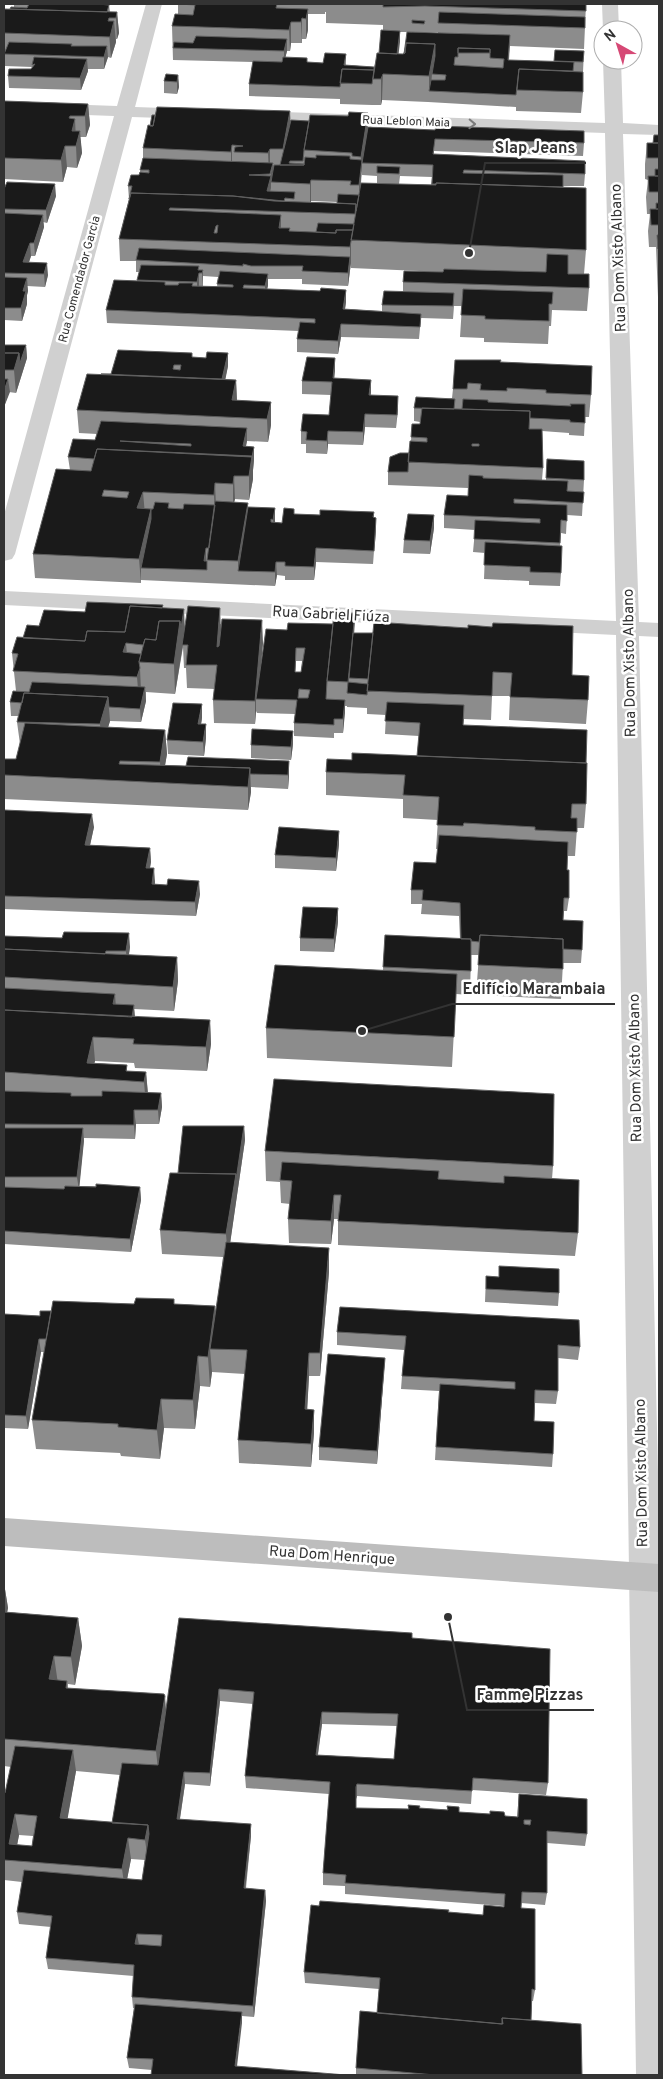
<svg xmlns="http://www.w3.org/2000/svg" width="663" height="2079" viewBox="0 0 663 2079" font-family="Overpass,sans-serif">
<style>
.lines{fill:none;stroke-linecap:round;stroke-linejoin:round}
.street{fill:#d0d0d0;fill-rule:evenodd}
.secondary{fill:#bdbdbd;fill-rule:evenodd}
.wall{fill:#8c8c8c;fill-rule:evenodd}
.shaded-wall{fill:#5f5f5f}
.building{fill:#1a1a1a;stroke:#5f5f5f;fill-rule:evenodd}
.oneway{stroke:#7a7a7a}
.labels{text-anchor:middle;stroke-width:5;stroke-linejoin:round;paint-order:stroke}
.far-street-label{font-size:12px;fill:#333;stroke:#fff}
.street-label{font-size:15px;fill:#333;stroke:#fff}
.leader{fill:none;stroke:#333;stroke-width:2}
.callout-dot{fill:#333;stroke:#fff;stroke-width:2}
.callout-label{font-size:16px;text-anchor:middle;font-weight:bold;fill:#333;stroke:#fff;stroke-width:5;stroke-linejoin:round;paint-order:stroke}
</style>
<rect width="100%" height="100%" fill="#fff"/>
<g class="lines">
<path class="street" d="M146 4H162L135 107 192 109 198 110 201 114 198 118 192 119 132 117 15 554 12 559 4 561V515L114 116 4 112V102L117 106Z
M602 4H618L619 30H603Z
M603 60H621L623 123 659 125V135L623 134 639 622 659 623V637L639 636 659 1517V2075H636L616 635 4 605V591L616 621 605 133 253 121 247 120 244 116 247 112 253 111 605 123Z"/>
<path class="secondary" d="M4 1518 659 1564V1592L4 1546Z"/>
</g>
<path class="wall" d="M14 4H101L109 5 110 12H117L119 33 117 39H116V42L111 58 108 57 104 69H88V71L81 90 9 88 8 76 31 69 32 67 5 66 4 56V9H10L14 7Z
M178 4H586L584 49 510 46 509 60 554 62 555 50 584 51 583 72V92L581 113 516 111V107L428 102 382 100 381 105H372L340 104V99L249 96V84L253 62 173 60 172 26 178 14ZM325 12H326V23L383 25V30L379 53 374 67 346 65V54L323 63 307 62 285 58 287 51H290L291 43H302V39H306L308 30V14H325ZM400 32H412L403 54H398ZM424 32H438V33H424Z
M178 75 179 87 177 94 164 93V81Z
M4 101 88 104 90 125 86 137H80L82 153 77 168 67 167 63 182 4 179Z
M291 120 368 127 584 143 583 156 434 151V154L585 174 584 186H563V187L586 250 584 274 589 288 587 311 552 310 551 326H549L548 344 484 342V338L460 337 462 306H454L453 319 421 318 419 339 341 337 338 354 297 352V339L299 331 107 323 106 310 137 281 139 272H136V261H120L119 239 129 199 128 186 139 175 140 172 143 158V148ZM362 171V175L377 176V183H361ZM400 176 432 177 431 185 399 184ZM311 201 337 202V203L311 202ZM351 263V268L443 272 403 282V292L382 305V311L345 309 346 302V290L320 291 267 289 268 279H302V284L348 286ZM203 276 218 277 217 287 199 286H203Z
M654 135H659V297H658L656 247H649L648 231 650 214H647L646 197 648 180 645 179V164L647 143H653Z
M4 189 56 196 47 223 43 222 44 227 35 256H31L29 262 48 275 45 287 27 286 28 291 27 295V304L22 321 4 320Z
M4 345H26L27 358 16 393 9 392 4 407Z
M228 353V366L225 379 236 380 237 401 271 402V425L268 442 247 441 246 446 254 447V460L253 470V479L249 500 235 499 234 502 248 509 275 508V522L282 523 294 514 320 515 374 512V517L376 518 373 564 316 562 314 580H285V576L277 575 275 586 141 580V583L35 578 33 554 70 470 68 457 95 440 97 434 79 433 77 410 111 374 193 357 206 358Z
M335 358 334 379 371 395 398 409 396 428 365 427 363 445 328 444 327 454 306 453V444H301V431L329 415 331 395 302 394V381Z
M501 362 591 395 589 417H585L584 436 569 435V433L542 431 543 468 542 480H546L547 459 584 480 582 516 567 515 566 534 561 533 560 546 561 573 560 586 529 585V581L484 579 485 553 473 552 475 530 444 528V515L468 496V488L388 485V472L409 453 411 441 412 424H420V422L414 421V408L452 398 453 389Z
M434 528 430 554 403 553 404 540Z
M163 605V608L185 629 221 624 263 643 260 669 287 630 333 624 355 613 354 633 572 675 588 700 586 724 509 720 510 696H492L491 720 464 719 463 725 586 804 584 828H577L575 856H567V870L569 898 567 911H564L563 920 582 950 581 963H563L561 999 476 995 479 955H471L470 995 456 994 452 1067 267 1058 266 1028 383 970 385 935 460 939 459 916 421 914 422 904H411V890L436 863 438 849H436L438 820 403 818V799L326 795V772L352 760 417 756 419 736 385 734 386 715 367 714V708L347 707V706H345L343 733H334V738L294 736V723L295 714 257 713 256 711 255 724 214 723 213 700 215 689 187 688 186 668H184L183 647 175 694 146 692V701L141 722 110 721 108 727 165 730 167 754 165 765 186 766 289 761V775L288 789 251 787V792L248 810 4 799V759H16L20 744 17 722 18 716H11L10 702 16 691 12 653 23 638 39 626 85 612ZM296 661H302L301 672H295Z
M202 718 201 724 206 738 204 756 168 754 167 740Z
M293 731V744L291 760 251 758V745Z
M4 810 94 827 90 845 150 848 151 862 150 868 155 882V884L200 894 196 916 4 909Z
M339 844 336 871 275 868V855Z
M338 922 334 952 300 951V938Z
M4 936 130 947 129 955 177 957 178 981 174 1011 134 1009 135 1017 210 1020 211 1044 207 1071 135 1068 134 1063 95 1061 94 1063 127 1065V1071L146 1072 148 1093H161L162 1107 159 1124H136L135 1139 84 1138 79 1186 140 1187 141 1200 131 1252 4 1244Z
M244 1126 245 1140 230 1243 329 1272 320 1376H309L307 1409 314 1410V1433L311 1467 239 1463 238 1440 245 1374 212 1372 210 1387 200 1386 195 1429 164 1428 160 1459 121 1456 120 1453 36 1449 32 1420 44 1352H41L28 1429 4 1428V1314L40 1316 51 1311 134 1304H175L215 1306 216 1313 223 1257 162 1254 160 1230 178 1173Z
M265 1151 553 1166 552 1179 578 1233 575 1256 338 1245V1219H334L331 1244 289 1243 288 1219 290 1204 281 1203 280 1182 266 1181Z
M499 1266 559 1293 558 1306 485 1302 486 1276 499 1277Z
M340 1307 580 1347 578 1360 558 1358V1391L556 1404 535 1403 534 1421 553 1454 552 1467 435 1460 439 1391 401 1389 404 1350 337 1345V1332Z
M385 1358 384 1371 377 1464 319 1460V1447Z
M4 1583 8 1608 7 1612 78 1618 82 1646 75 1685 68 1684V1688L166 1710 179 1618 412 1638 548 1783 546 1795 472 1790 471 1804 357 1796 356 1799V1808L408 1809V1805L420 1808 447 1810V1806L459 1812 517 1817 519 1794 587 1834 585 1846 547 1843V1893L545 1905 521 1903V1908L535 1990 533 2001H532L531 2020 582 2075H356V2068L377 2013 379 1989 305 1983 304 1972 319 1906 448 1912 483 1915 504 1907V1906L345 1894V1886L323 1885V1873L329 1794 246 1788 245 1776 253 1704 220 1701 210 1786 185 1784 180 1819 251 1836 246 1888 265 1890 266 1901 254 2017 242 2016V2023L152 2070 129 2068 127 2058 134 2008H133L132 1997 134 1976 48 1969 46 1958 51 1927 19 1924 17 1912 22 1882 4 1880V1793H5L11 1767 4 1766ZM322 1724 397 1726 394 1759 318 1755ZM76 1771 120 1775 112 1823 67 1819ZM19 1835 33 1836 32 1846 17 1845ZM131 1859 145 1860 142 1880 127 1879Z"/>
<path class="shaded-wall" d="M308 9V30L306 39V19Z
M117 12 119 33 117 39 116 18Z
M109 18 110 34 114 21 116 42 111 58 108 21Z
M302 18V43L301 22Z
M291 22V43L290 51 289 30Z
M400 31V42L397 67V55Z
M287 39V51L284 63V51Z
M435 44 434 70 432 74 431 86 429 91V76Z
M107 46 108 57 104 69V57Z
M87 59 88 71 81 90 80 78Z
M383 74 382 100 381 105V79Z
M178 75 179 87 177 94V82Z
M88 104 90 125 86 137 85 116Z
M290 111 291 132 283 170V149Z
M368 113V134L362 163 359 207V185L361 157Z
M75 119 76 140 72 131Z
M80 131 82 153 77 168 76 146Z
M232 145V167L231 173V152Z
M65 146 67 167 63 182 61 160Z
M270 149V170L269 175 268 153Z
M273 163V175L271 182V188L267 204V191Z
M311 180V201L310 205V184Z
M55 184 56 196 47 223 46 210Z
M43 215 44 227 35 256 34 243Z
M281 215V237L279 228Z
M351 241V263L350 270V247Z
M30 243 31 256 25 274 23 262Z
M350 257V270L348 286V273Z
M47 263 48 275 45 287 44 274Z
M199 266V286L197 295V282Z
M203 270V286L202 273Z
M268 274V286L265 299V286Z
M27 278 28 291 27 295V304L22 321 21 308 23 291Z
M346 290V302L343 322V309Z
M341 324V337L338 354V341Z
M26 345 27 358 16 393 14 370 19 353Z
M228 353V366L221 402 220 389Z
M335 358V371L333 391V378Z
M8 379 10 392 4 407V391Z
M236 380 237 402 232 400Z
M371 380V393L369 408V395Z
M398 396V409L396 428 397 415Z
M271 402V425L268 442 267 419Z
M365 414V427L363 445V432Z
M247 428V441L243 459V446Z
M328 431V444L327 454V441Z
M254 447V460L253 470V479L249 500V476Z
M234 476 235 499 233 507V484Z
M215 483 216 506 215 518 214 495Z
M143 492 145 515 137 508Z
M248 503V526L238 571V561Z
M275 508V521L274 533 273 520Z
M151 509 152 532 141 568V583L139 559Z
M434 515V528L430 554V541Z
M376 518V531L373 564 374 551Z
M206 548V561H204Z
M316 548V562L314 580V567Z
M276 562 277 575 275 586V572Z
M220 608 221 631 218 670 217 647Z
M184 609 185 632 175 694 174 664 180 621Z
M355 613 354 637 349 678V694L347 693 348 682Z
M262 620 263 643 258 699H256V711L255 724V701Z
M126 643 128 667 123 652Z
M140 668 141 691 139 701 137 677Z
M145 687 146 701 141 722 140 709Z
M108 697 110 721 102 748 100 724Z
M345 700V713L343 733V719Z
M202 704V718L199 737 198 724Z
M206 724V738L204 756 203 742Z
M165 730 167 754 162 783 161 782 160 762Z
M293 731V744L291 760V747Z
M289 761V775L288 789V775Z
M250 768 251 792 248 810V787Z
M92 814 94 827 87 859 85 845Z
M339 831V844L336 871V858Z
M150 848 151 862 147 882 146 868Z
M154 868 155 882 153 898 152 884Z
M199 881 200 894 196 916 195 902Z
M338 908V922L334 952V939Z
M129 933 130 947 127 965 126 951Z
M177 957 178 981 174 1011 173 987Z
M115 994 116 1008 113 1004Z
M134 1005 135 1019 130 1023Z
M210 1020 211 1044 207 1071 206 1047Z
M93 1037 95 1061 91 1078 87 1063Z
M146 1072 148 1096 146 1106 144 1082Z
M161 1093 162 1107 159 1124 158 1110Z
M134 1110 136 1124 135 1139 134 1125Z
M244 1126 245 1140 228 1258 226 1234Z
M83 1128 84 1141 79 1191 77 1177Z
M140 1187 141 1200 131 1252 130 1239Z
M334 1195V1219L331 1244V1221Z
M329 1248V1272L320 1376V1353Z
M215 1306 217 1335 210 1349 212 1372 210 1387 208 1357Z
M39 1339 41 1352 28 1429 26 1416Z
M309 1353V1376L306 1432 305 1409Z
M198 1356 200 1386 195 1429 193 1400Z
M385 1358 384 1371 377 1464V1451Z
M161 1399 164 1428 160 1459 157 1430Z
M314 1410V1433L311 1467V1444Z
M4 1436 5 1444 4 1449Z
M4 1583 8 1608 4 1628Z
M78 1618 82 1646 75 1685 71 1657Z
M54 1656 58 1684 49 1679Z
M219 1689 220 1701 210 1786V1773Z
M165 1696 167 1723 159 1778 156 1751Z
M322 1712V1724L316 1767V1755Z
M73 1750 76 1771 64 1839 60 1818Z
M184 1772 185 1784 178 1831 177 1819Z
M357 1784V1796L356 1799V1787Z
M15 1814 19 1835 14 1861 9 1844Z
M251 1824V1836L244 1900V1888Z
M148 1825 150 1846 148 1860 145 1840Z
M128 1838 131 1859 125 1890 122 1869Z
M265 1890 266 1901 254 2017 253 2006Z
M137 1934 139 1945 135 1944Z
M242 2012V2023L236 2075 235 2066Z"/>
<path class="building" d="M29 4H98L109 5 107 12 10 9 11 7 27 8Z
M178 4H277L276 8 308 9 306 19 302 18 301 22H291L289 30 172 26 175 14 193 15 195 5Z
M383 4H586V11L425 6 383 7Z
M4 9 117 12 116 18H109L108 21H114L110 37 4 33Z
M439 12 585 17V28L438 23Z
M412 20 425 21 424 24 412 23Z
M381 30 400 31 397 54 379 53Z
M407 32 510 35 508 60 574 62 573 71 519 69 516 95 429 91 431 80H445L446 75 432 74 435 56V44L406 43 405 53 404 54ZM458 48 490 49V58L504 59 503 68 454 65 455 57H458Z
M196 36 287 39 284 51 173 48 174 42 193 43Z
M9 42 72 44 71 46H107L104 57 4 54Z
M406 43 435 44 429 76 383 74 381 79H373L377 53 403 54 405 53Z
M458 48 490 49V53H458Z
M555 50 584 51 583 62 554 61Z
M325 53 346 54 344 65 374 67V70L342 69 340 87 249 84 253 61 282 62 283 57 307 58V62L323 63Z
M34 57 87 59 80 78 8 76 9 69H31L35 64 32 65Z
M342 69 374 70 372 84 340 83Z
M519 69 583 72V92L517 90Z
M166 74 178 75 177 82 164 81Z
M4 101 88 104 85 116H70L69 118 75 119 72 131H80L76 146H65L61 160 4 158Z
M157 107 290 111 283 149H270L268 153 234 152 235 147 243 146 232 145 231 152 143 148 148 125 153 126Z
M349 112 368 113 361 157 352 156V153L304 150 310 115 348 116Z
M152 115H155L153 126H150Z
M291 120 309 121 304 150 303 161H290L289 163 304 164V165H280Z
M436 126 584 131V143L435 139 433 154 585 161V174L464 170 463 173 563 175V187L436 183V184H432L433 165 362 163 368 127 435 130Z
M654 135H659V143H653Z
M647 143H659V158H647Z
M316 155 350 156V159L362 160 359 185H350L351 181 311 180 310 184 271 182 274 165H304L305 157 316 158Z
M143 158 273 163 270 174 249 175 271 176 267 191 295 192 294 199 285 198 284 201 233 196 131 193 129 199 132 186H128L131 175H139L140 172 149 173V170H140Z
M377 166 400 167 399 174 377 173Z
M655 169H659V176H655Z
M648 176H659V192H649Z
M7 182 55 184 46 210 4 209V189Z
M361 183 436 185V183L586 188V250L351 240Z
M131 193 233 196 274 201 356 204 355 214 170 208 169 210 281 215 279 228H290L289 231 336 233V230H353L350 247 119 239ZM218 225 217 233H214L216 226Z
M338 194 359 195 356 211V204L337 203Z
M656 203H659V209H656Z
M650 209H659V225H651Z
M4 213 43 215 34 243H30L23 262 47 263 44 274 4 273Z
M318 223 354 224 353 230H336V233L316 232Z
M657 235H659V242H658V249Z
M139 248 350 257 348 273 302 271 303 266H251L243 264V266L136 260Z
M547 254 568 255V274H589V288L403 282 404 271 443 272 444 269 546 272Z
M141 265 199 266 198 270H203L202 273H199L197 282 137 280Z
M220 271 268 274 265 286 244 285 243 288 320 291 321 288 346 290 343 309 421 314 420 327 341 324 338 341 297 339 300 322 315 323V319L106 310 114 280 165 282V285H178L179 283H193L192 286 233 287V285L217 284Z
M4 277 27 278 23 291H26L21 308H4Z
M463 289 553 292 552 304H549V321L485 319V316L461 315Z
M384 291 454 293 453 306 382 305Z
M4 345H26L20 363 19 353H4Z
M118 350 192 353V357L206 358 207 352 228 353 222 379 101 374H111ZM174 365H181L180 370 173 369Z
M4 353H19L14 370H4Z
M307 357 335 358 333 378 371 380 369 395 398 396 397 415 365 414 363 432 328 431 327 441 306 440 307 432 301 431 303 414 329 415 332 382 302 381Z
M455 360H501L500 362 592 366 591 395 546 393V390L507 388V391L480 390 481 384 468 383 467 389H453Z
M87 374 236 380 232 400 271 402 267 419 77 410Z
M4 379H8L4 391Z
M416 397 455 399 454 409 414 408Z
M463 399 488 400V402L571 406 570 404H585V423L570 422V420L530 418V411L462 409Z
M422 408 530 411 529 429H542L543 468 408 462 410 441 427 442V438L411 437 412 424H420ZM472 444H479V446H472Z
M101 421 247 428 243 446 254 447 252 457 97 449 94 459 68 457 73 439 95 440ZM120 441 191 444V446Z
M97 449 252 456 249 476H234L233 484 215 483 214 495 143 492 137 508 151 509 139 559 33 554 56 469 91 471ZM104 490 129 492 127 498 102 496Z
M400 453H409L408 472H388L390 457Z
M547 459 584 461V480L546 478Z
M469 475 483 476V478L568 481 567 491 584 492 583 503 514 499V503L567 505V521L561 520 560 543 474 539 475 520 540 523V519L444 515 447 495 468 496Z
M215 501 248 503 238 561 207 560Z
M155 502 169 503 168 508 183 509 184 504 215 505 209 548H206L204 561H207V570L141 568 151 519V509H153Z
M248 507 275 508 273 520 271 519V522L282 523 284 508 294 509V514L320 515V510L374 512 373 517 376 518 374 551 316 548 314 567 285 566V562H276L275 572 238 571Z
M408 514 434 515 430 541 404 540Z
M485 542 562 546 561 573 530 572V567L484 565Z
M87 602 163 605 162 608 130 606 125 632 87 631 85 641 23 638 27 625 39 626 44 610 85 612Z
M130 606 184 609 181 628 180 621H159L156 640 145 639 143 645 126 643 123 652 141 654 139 662 140 668 137 677 13 671 18 654 12 653 17 637 85 641 87 631 125 632Z
M188 606 220 608 217 647 219 646 222 619 262 620 255 701 213 700 217 665H186L188 645H182Z
M334 613H355L348 682 327 681Z
M159 621H180L174 664 139 662 145 639 156 640Z
M374 622 468 628V625L492 627 493 623 573 626 572 675 589 676 588 700 510 697 512 673 493 672 492 696 367 691Z
M288 623 333 624 327 681 326 699 345 700 343 719H334V725L294 723 297 700 256 699 266 629 287 630ZM296 648H305L301 672H295ZM299 689 310 690 308 698H298Z
M353 633H373L368 679 349 678Z
M32 682 145 687 140 709 109 707 108 697 24 693 22 703 10 702 13 691 29 692Z
M348 682 368 684 367 695 347 693Z
M24 693 108 697 100 724 17 722Z
M387 702 464 705 463 725 587 730 586 763 417 756 420 723 385 721Z
M173 703 202 704 198 724H206L203 742 167 740Z
M25 723 165 730 160 762 120 761 119 764 250 768 248 787 4 775V759H16Z
M252 729 293 731 291 747 251 745Z
M352 753 587 763 586 804H572L571 818H577V832L535 830V827L464 823 463 826 437 825 439 797 403 795 405 775 326 772 327 759 352 760Z
M188 757 289 761 288 775 250 774V768L186 766Z
M4 810 92 814 85 845 150 848 146 868H154L152 884 167 885 168 879 199 881 195 902 4 896Z
M279 827 339 831 336 858 275 855Z
M439 835 568 842 567 870H569V898H564L563 920 583 921 582 950 563 949V939L480 935 479 942 471 941V939H461L460 903 422 900 423 890H411L414 862 436 863Z
M303 907 338 908 334 939 300 938Z
M64 932 129 933 126 951H106L105 954 4 949V936L62 938Z
M385 935 471 939V971L383 967Z
M480 935 563 939V969L478 965Z
M4 949 177 957 173 987 4 977Z
M275 965 457 974 454 1037 266 1028Z
M4 988 115 994 113 1004 134 1005 132 1017 4 1010Z
M4 1010 210 1020 206 1047 133 1044 134 1039 93 1037 87 1063 127 1065 126 1071 146 1072 144 1082 4 1072Z
M274 1079 554 1094 553 1166 265 1151Z
M4 1091 71 1093V1096H102V1091L161 1093 158 1110H134V1125L4 1124Z
M183 1126H244L236 1180V1174L178 1173Z
M4 1128H83L77 1177H4Z
M282 1162 439 1171 438 1179 504 1183V1176L579 1180 578 1233 338 1221 341 1195H334L331 1221 288 1219 292 1181 280 1180Z
M170 1173 236 1174 226 1234 160 1230Z
M96 1184 140 1187 130 1239 4 1231V1187L64 1189 65 1186 96 1187Z
M226 1242 329 1248 320 1353H309L305 1409 314 1410 311 1444 238 1440 247 1350 210 1349Z
M499 1266 559 1269V1293L486 1289V1276L499 1277Z
M136 1298 174 1299V1304L215 1306 208 1357 198 1356 193 1400 161 1399 157 1430 118 1427V1424L32 1420 53 1301 134 1304Z
M340 1307 579 1320 580 1347 558 1345V1391L535 1390 534 1421 554 1422 553 1454 436 1447 440 1384 515 1389V1382L402 1376 406 1336 337 1332Z
M40 1311H51L46 1339H39L26 1416 4 1415V1314L40 1316Z
M328 1354 385 1358 377 1451 319 1447Z
M4 1612 78 1618 71 1657 54 1656 49 1679 67 1681 66 1688 164 1694 165 1696 156 1751 4 1739Z
M179 1618 412 1633V1638L550 1649 548 1783 473 1778 472 1791 357 1784 356 1787V1808L409 1809 408 1805 420 1806 419 1808 448 1810 447 1806 459 1807V1812L490 1814V1811L504 1812 505 1816 518 1817 519 1794 587 1799V1834L547 1831V1893L522 1892 521 1908 535 1909V1990L532 1989 531 2020 502 2018V2024L377 2013 380 1978 304 1972 311 1905 319 1906 320 1901 449 1910 448 1912 483 1915 484 1905 504 1907 505 1894 345 1883 346 1875 323 1873 330 1782 245 1776 254 1692 219 1689 210 1773 184 1772 177 1819 251 1824 244 1888 265 1890 253 2006 132 1997 134 1965 46 1958 52 1916 17 1912 24 1870 142 1880 149 1834 148 1825 112 1823 122 1763 158 1765ZM322 1712 398 1714 394 1759 316 1755ZM524 1820H531L530 1825 524 1824ZM137 1934 162 1935 161 1946 135 1944Z
M15 1746 73 1750 60 1818 148 1825 145 1840 128 1838 122 1869 4 1860V1793H5ZM15 1814 37 1816 32 1846 9 1844Z
M135 2004 242 2012 235 2066 346 2075H151L153 2059 127 2058Z
M360 2011 503 2024 502 2018 581 2024 582 2075H435L356 2068Z"/>
<defs><path id="oneway-chevron" d="M-2-3.5L2.5 0L-2 3.5" fill="none" stroke-width="1.6" stroke-linecap="round" stroke-linejoin="round" transform="scale(1.25)"/></defs>
<use class="oneway" href="#oneway-chevron" transform="translate(472 124) rotate(2)"/>
<g class="labels">
<g class="far-street-label">
<text transform="translate(406 121) rotate(2)" y="4">Rua Leblon Maia</text>
<text transform="translate(79 279) rotate(-75)" y="4">Rua Comendador Garcia</text>
</g>
<g class="street-label">
<text transform="translate(618 258) rotate(-92)" y="5">Rua Dom Xisto Albano</text>
<text transform="translate(331 614) rotate(3)" y="5">Rua Gabriel Fiúza</text>
<text transform="translate(629 663) rotate(-91)" y="5">Rua Dom Xisto Albano</text>
<text transform="translate(635 1068) rotate(-91)" y="5">Rua Dom Xisto Albano</text>
<text transform="translate(641 1473) rotate(-91)" y="5">Rua Dom Xisto Albano</text>
<text transform="translate(332 1555) rotate(4)" y="5">Rua Dom Henrique</text>
</g>
</g>
<path class="leader" d="M469 253L485 163H586M362 1031L452 1004H615M448 1617L467 1710H594"/>
<g class="callout-dot">
<circle cx="469" cy="253" r="5"/>
<circle cx="362" cy="1031" r="5"/>
<circle cx="448" cy="1617" r="5"/>
</g>
<g class="callout-label">
<text x="535" y="153">Slap Jeans</text>
<text x="534" y="994">Edifício Marambaia</text>
<text x="530" y="1700">Famme Pizzas</text>
</g>
<rect width="663" height="2079" fill="none" stroke="#333333" stroke-width="10"/>
<g transform="translate(618 45) rotate(321)"><circle r="24" fill="#ffffff" stroke="#adadad"/>
<path d="M0-4L9 19L0 12L-9 19Z" fill="#d64875"/>
<text y="-8" font-size="14" font-weight="bold" text-anchor="middle" fill="#333333">N</text>
</g>
</svg>
